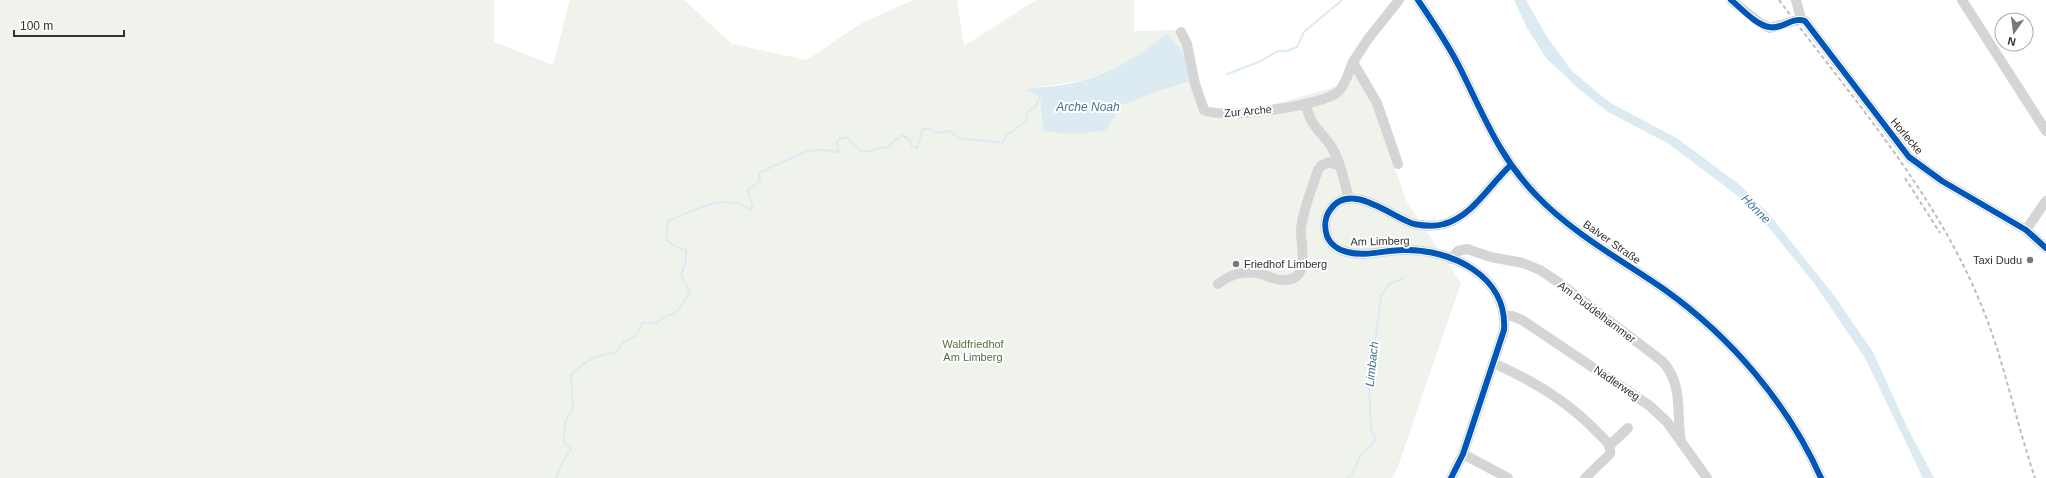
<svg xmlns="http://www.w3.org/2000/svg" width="2046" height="478" viewBox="0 0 2046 478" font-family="Helvetica,sans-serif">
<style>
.green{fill:#f0f3ec;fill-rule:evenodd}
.water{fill:#dceaf2}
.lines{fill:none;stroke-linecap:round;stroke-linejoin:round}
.stream{stroke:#dceaf2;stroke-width:2}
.minor{stroke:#d5d5d5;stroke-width:10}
.rail{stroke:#bdbdbd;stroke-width:2;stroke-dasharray:4 3;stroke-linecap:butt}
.cycleway-casing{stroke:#fff;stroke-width:8}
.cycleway{stroke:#0057b8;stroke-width:6}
.poi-dot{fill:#797979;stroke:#fff;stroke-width:1.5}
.labels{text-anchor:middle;stroke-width:4;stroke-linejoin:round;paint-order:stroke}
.street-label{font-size:11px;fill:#313131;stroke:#fff}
.poi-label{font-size:11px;fill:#313131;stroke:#fff;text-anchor:end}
.park-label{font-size:11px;fill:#556c3f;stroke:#fff}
.water-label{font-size:12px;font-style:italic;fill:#407492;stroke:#fff}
</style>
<rect width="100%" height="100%" fill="#fff"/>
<path class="green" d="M0 0H494V42L553 65 570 0H684L732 44 807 60 860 24 913 0H957L964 46 1036 0H1134V31L1179 30 1203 113 1260 108 1339 86 1355 71 1368 92 1406 200 1461 283 1397 469 1392 478H0ZM1141 54 1191 80 1157 90 1122 105 1106 130 1043 131 1040 97 1026 89 1080 81 1115 69Z"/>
<path class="water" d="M1514 0H1526L1547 37 1572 71 1609 102 1678 139 1740 185 1768 213 1833 294 1873 352 1907 427 1934 478H1923L1865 358 1814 283 1765 223 1734 193 1669 144 1608 112 1580 90 1546 58 1526 26Z
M1167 34 1182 50 1191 80 1157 90 1122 105 1106 130C1084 135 1065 134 1043 131L1040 97 1025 89C1043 87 1063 86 1081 81 1114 72 1140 55 1167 34Z"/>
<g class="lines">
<path class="stream" d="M1227 74 1261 61 1278 51H1287L1297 47 1304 32 1342 0
M1120 105 1157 90 1191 80
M556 478 562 463 571 449 564 442 565 423 573 407 571 375C583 362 596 354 615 353L624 342 637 335 642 323C651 322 657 327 663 317L676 313 690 292 681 275 686 260V251L675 246 666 240 668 221C692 211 727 191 751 210L753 208 748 190 760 181 759 173 806 151 824 150 839 152 837 143 839 139 847 137 860 151H872L883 147 887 148 901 135 909 139 912 146 917 148 923 129H931L937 133 949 131 959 138 1003 143 1006 136 1026 121 1027 112 1035 107 1040 97H1042
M1348 478 1352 474 1361 455 1374 442 1375 436 1371 429 1369 389 1381 296 1389 284 1404 278"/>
<path class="minor" d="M1418 0C1433 22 1448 44 1460 68 1484 116 1499 157 1537 196 1572 233 1623 261 1665 290 1731 337 1788 404 1821 478
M1731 0 1760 23 1770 28 1801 19
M1796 0 1801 19
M1962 0 2046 131
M1801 19 1805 21 1909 157 1942 181 2026 230 2046 248
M1181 32 1187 44 1195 84 1204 110C1221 120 1322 106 1338 92 1345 86 1349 71 1353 62
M1306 105C1311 127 1319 129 1331 146 1341 162 1344 181 1349 199
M1398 164 1377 103 1353 62 1368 39 1399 0
M2026 230 2046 201
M1451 259 1458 251 1467 249 1491 257 1523 263 1540 270 1558 282 1662 361C1684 384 1676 414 1681 442
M1218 284C1230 274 1246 270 1261 274 1268 276 1274 279 1281 280 1313 282 1300 246 1301 229 1303 210 1312 188 1318 170L1321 166 1329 162 1340 166
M1505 316H1512L1522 320 1650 406 1667 422 1707 478
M1493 363C1532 380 1569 402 1598 433 1604 439 1612 445 1610 454L1585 478
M1609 446 1628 428
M1463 454 1508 478
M1451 478 1463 454 1504 330C1508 276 1451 249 1404 250 1385 250 1366 257 1347 252 1338 250 1330 244 1327 236 1324 227 1325 217 1330 210 1350 180 1391 217 1414 224 1424 226 1434 227 1444 224 1473 216 1489 185 1511 165"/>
<path class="rail" d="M1779 0C1850 95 1935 192 1980 302 2004 359 2015 419 2035 478
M1905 178 1940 233"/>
<defs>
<path id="cycleway" d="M1418 0C1433 22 1448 44 1460 68 1484 116 1499 157 1537 196 1572 233 1623 261 1665 290 1731 337 1788 404 1821 478
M1731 0C1741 8 1756 25 1769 27 1782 30 1792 16 1805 21L1909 157 1942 181 2026 230 2046 248
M1451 478 1463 454 1504 330C1508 276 1451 249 1404 250 1385 250 1366 257 1347 252 1338 250 1330 244 1327 236 1324 227 1325 217 1330 210 1350 180 1391 217 1414 224 1424 226 1434 227 1444 224 1473 216 1489 185 1511 165"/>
</defs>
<use href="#cycleway" class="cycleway-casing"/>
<use href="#cycleway" class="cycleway"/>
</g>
<g class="poi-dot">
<circle cx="2030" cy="260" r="4"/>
<circle cx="1236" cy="264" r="4"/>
</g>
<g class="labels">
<g class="street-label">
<text transform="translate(1248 111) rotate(-5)" y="4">Zur Arche</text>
<text transform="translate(1907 136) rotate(50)" y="4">Horlecke</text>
<text transform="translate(1380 241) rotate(-1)" y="4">Am Limberg</text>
<text transform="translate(1612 242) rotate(35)" y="4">Balver Straße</text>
<text transform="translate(1597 312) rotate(37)" y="4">Am Puddelhammer</text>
<text transform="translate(1617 383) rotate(34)" y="4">Nadlerweg</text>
</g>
<g class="poi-label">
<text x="2022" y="264">Taxi Dudu</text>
<text x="1244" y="268" text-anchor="start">Friedhof Limberg</text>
</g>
<g class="park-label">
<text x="973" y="348">Waldfriedhof<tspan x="973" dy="13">Am Limberg</tspan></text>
</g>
<g class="water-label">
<text x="1088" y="111">Arche Noah</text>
<text transform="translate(1756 209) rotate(45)" y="4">Hönne</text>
<text transform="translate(1372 364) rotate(-84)" y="4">Limbach</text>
</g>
</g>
<g transform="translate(2014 32) rotate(194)"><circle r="19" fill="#ffffff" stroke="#adadad"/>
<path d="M0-3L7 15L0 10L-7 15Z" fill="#797979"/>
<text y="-6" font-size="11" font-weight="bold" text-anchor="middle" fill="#313131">N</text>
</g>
<path d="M14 30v6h110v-6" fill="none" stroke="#313131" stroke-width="2"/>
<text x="20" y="30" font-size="12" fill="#313131" stroke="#ffffff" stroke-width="3" paint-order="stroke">100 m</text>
</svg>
